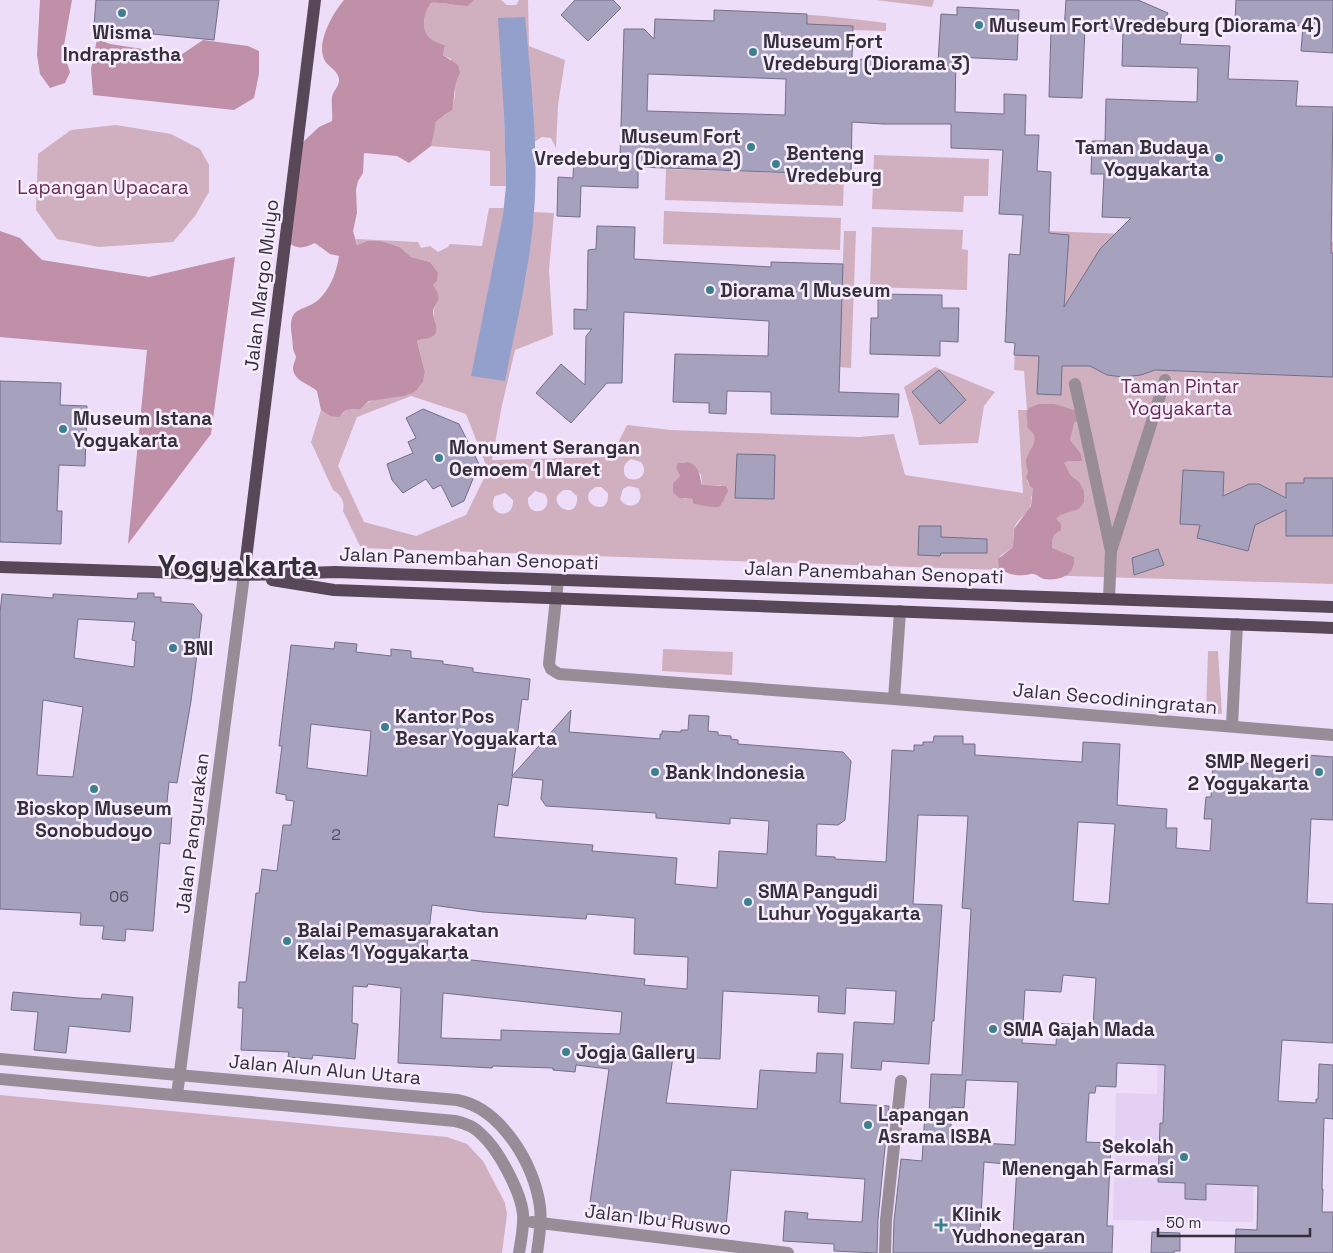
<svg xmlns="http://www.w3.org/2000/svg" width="1333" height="1253" viewBox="0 0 1333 1253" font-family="'Space Grotesk',sans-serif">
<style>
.built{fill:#e3d0f2}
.green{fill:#d0b0bf;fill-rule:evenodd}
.forest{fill:#bf90a7}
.water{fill:#93a0cb}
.building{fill:#a6a2be;stroke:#726f89;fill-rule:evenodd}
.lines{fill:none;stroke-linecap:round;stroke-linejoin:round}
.minor{stroke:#988d96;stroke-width:12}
.major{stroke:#584757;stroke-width:12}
.poi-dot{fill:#3c808f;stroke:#f7edfe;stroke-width:2}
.labels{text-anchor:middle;stroke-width:5;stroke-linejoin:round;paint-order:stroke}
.number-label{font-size:16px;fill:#514c5b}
.poi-label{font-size:19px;font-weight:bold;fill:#352f3a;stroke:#f7edfe;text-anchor:start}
.park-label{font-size:19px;fill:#692e4e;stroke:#f7edfe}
.street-label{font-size:19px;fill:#352f3a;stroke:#f7edfe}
.town-label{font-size:29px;font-weight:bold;fill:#352f3a;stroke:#f7edfe}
</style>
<rect width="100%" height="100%" fill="#edddf9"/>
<path class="built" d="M1159 1001 1257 1003 1253 1222 1113 1220 1116 1093 1157 1094Z"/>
<path class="green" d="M474 0H501L507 5H516L519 0H528L529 46 565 60 558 105 556 148 551 138 542 137 534 142 533 102 504 115 506 186H490V151L430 146C431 138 433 126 438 120 440 117 445 116 448 113 460 98 454 76 451 59L443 55 445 45C441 44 433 42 430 38 420 29 424 13 431 3 444 2 455 6 468 6Z
M876 0H934L932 7Z
M714 10C772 12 829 15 886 23V31L853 30V26L807 24 746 11Z
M116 125 171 134 200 149 209 165V192L195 216 173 242 99 247 57 239 36 210 38 154 71 130Z
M874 155 989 159 988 196H964L963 212 872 209Z
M666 169 844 175 843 206 665 200Z
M489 208H504V381L526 276 534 212 554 213 549 270 553 335 515 350 502 405 492 460 611 457 627 425 671 430 859 437 894 434 905 475 1023 493 1018 410H1027L1024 371 1014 370 1021 230 1333 242V584L1038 575 1033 495 1031 497C1033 512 1021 515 1015 526 1012 532 1014 540 1013 547L1000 556 999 570 361 548 343 511C345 501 341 495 333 490L311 442 321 410 330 416 343 414 346 410C350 410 354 410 358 409 362 408 366 403 371 401 391 394 422 403 425 372L417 340 426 339 435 322C429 301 446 306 432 284L438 274 430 262 411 257 400 247 381 241H367L357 245 356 239 418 242 421 248 430 246 438 252 448 247 450 244 482 246ZM411 396 466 414 488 470 466 515 416 536 364 522 338 466 357 417ZM1030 453 1032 488 1027 481C1029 471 1025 462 1030 453ZM631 459 641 462C654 480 622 487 624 469 624 464 627 462 631 459ZM682 462H688L701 475 702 485 707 486 721 485 727 493 725 498 710 507 693 499H684L673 483 680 476 679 471ZM628 486 638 488C647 503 629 513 620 499L623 489ZM596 487H601L608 493C610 522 572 499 596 487ZM564 490H570L577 496C579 525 541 502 564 490ZM535 491 545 494C556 512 526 520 528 498ZM505 493 513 500C514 522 485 515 495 496Z
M664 211 841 218 840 250 663 244Z
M872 227 963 230 962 249 968 250 967 290 870 287Z
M844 231H856L851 368 839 367Z
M935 367 995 392 984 406 978 443 919 445 913 418 904 387Z
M663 649 733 652 732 675 662 671Z
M1208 651H1218L1222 714 1206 713Z
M0 1095 447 1137 467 1144 483 1161 505 1203 507 1214 502 1253H0Z"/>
<path class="forest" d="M40 0H72L63 51 70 72 65 83 50 88 40 74 37 55Z
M344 0H474L468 6C455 6 444 2 431 3 424 13 420 29 430 38 434 42 441 44 445 45L443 55 458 65 460 73C453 84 455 98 452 110L439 119 436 122 431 146 409 163 397 156 364 153 363 173 358 181 356 190 357 213 353 231 357 245 367 241H381L400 247 411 257 430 262 438 273 437 281 433 284C434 288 438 291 438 295 440 303 432 306 433 314 434 321 440 330 433 336 428 340 422 338 417 341L425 372 423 382 417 390 413 393 404 396 369 401 360 409 346 410 339 417 330 416 321 410 317 391C310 384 293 381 293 368 293 364 296 360 296 356 292 350 293 344 292 337 286 301 307 315 323 295 332 284 337 270 339 256L330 254 315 243C304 248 297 250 288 242L303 142 319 127 332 121C333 113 331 105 332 97 333 91 340 86 339 79 338 71 329 67 325 61 315 44 333 13 344 0Z
M97 39 110 44 181 55 203 40 248 46 259 51V74L254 98 234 110 93 95 91 69Z
M0 231 20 238 42 260 149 277 235 257 211 434 128 544 147 350 0 337Z
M1039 404H1054L1077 411 1078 420 1074 423 1070 440 1081 454 1082 461H1068L1064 463 1071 476 1079 482 1084 491V502L1079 509 1060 515 1056 519 1061 524V530C1052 535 1052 538 1052 548L1074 557C1076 576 1059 581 1044 579 1040 578 1037 574 1033 574 1031 573 1028 575 1025 575 1016 576 1006 574 999 568L998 559 1013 547 1014 529 1031 506 1033 489 1030 486 1026 477C1030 470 1025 468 1026 461 1027 452 1039 442 1033 433 1031 431 1029 429 1027 427 1029 420 1024 414 1029 408Z
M688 462C700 466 699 475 702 485L726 486 728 491 724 500 719 507C713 508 697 505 693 503V499L679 498 673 492V483L680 476 676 468 678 463Z"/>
<path class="water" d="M525 17C531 81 539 149 534 212 530 269 516 325 505 381L471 376 503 215 506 186 504 115 498 18Z"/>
<path class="building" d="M96 0H219L214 40 153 34V30L94 26Z
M575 0H613L621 8 588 41 561 15Z
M1066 0H1138L1168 13 1164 21 1183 23 1180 44 1230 46 1228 79 1298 81 1296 106 1333 107 1331 253H1333V377L1155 370 1141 375 1123 377 1107 375 1090 366H1062L1061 395 1037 394 1039 356 1014 355 1015 343 1005 342 1009 254 1020 255 1023 215 999 214 1003 150 951 148V124H883L852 122 851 175 638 167V188L581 186 580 217 557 216 558 177 573 178 574 155 620 157 624 29H644L654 39 655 19 714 21V10L807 14V24L853 26 852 59 938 62 941 14 957 15V7L1019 10 1017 60 956 57 955 112 1004 114V94L1026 95 1025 135H1039L1037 171 1051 172 1049 233 1069 235 1064 307 1100 249 1131 218 1102 217 1104 174H1091L1092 141H1105L1106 99 1197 102 1198 68 1122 66 1123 30 1085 27 1082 98 1049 97 1051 30H1064ZM648 74 786 79 785 115 647 111Z
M1236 0H1333V53L1301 51 1303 26 1235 21Z
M597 226 635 227 634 259 771 267V262L843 264 839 392 899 394 898 417 771 414V392L727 391 726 414 709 413V403L673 402 675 354 768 356 769 321 624 312 622 383H607L571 423 536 393 561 364 585 385 586 336 592 329H574V309L587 310 588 250 596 249Z
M878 294 942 295V308H959L958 342 940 341V356L870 354 871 318H878Z
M939 370 966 400 940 424 912 392Z
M0 381 61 383 60 405 87 406 85 466 59 465 57 511H62L61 544 0 542Z
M423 409 459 424 479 464 464 501 452 507 441 485 433 489 426 479 403 493 392 480 387 464 413 453 408 442 416 438 406 418Z
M737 454 775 455 774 499 735 498Z
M1183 470 1224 472 1223 496 1249 484H1259L1286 498V483H1304V478H1333V536H1286V510L1255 525 1248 551 1197 538 1200 525 1180 524Z
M919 526H941V537L987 539V553H941L940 556 918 555Z
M1158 549 1164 565 1134 575 1132 558Z
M138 593H154V597H161V602L193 604 202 615 191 701 177 783 169 782 166 813 172 814 170 844 160 843 153 931 126 929 125 941 102 939 104 926 80 925 81 913 0 909V613L2 594 53 598V594L137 599ZM78 619 135 622 132 640 136 641 134 667 74 658ZM43 700 83 707 73 777 37 775Z
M335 642 357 644 356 652 391 656V649L411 651V658L443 661V664L473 668V672L530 679 528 700 522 699 512 776 571 710 569 732 660 739V734H662V731L681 732V730H688L689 715 709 716 708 731 718 732V735L731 736V739L738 740V744L843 752 851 761 845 820 838 825 817 824 816 856 835 857V859L886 862 892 750 914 751V745H923V742H933L934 736H963V744H975V755L1082 762 1083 742 1120 744 1117 805 1167 809 1166 828H1177L1176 848 1210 851 1212 819H1204L1206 797H1211L1213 761 1306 767 1307 755 1333 757V820L1311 819 1307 903 1333 904V1043L1282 1040 1278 1101 1316 1103V1099H1318L1319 1064 1333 1065V1119L1324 1118 1322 1189H1323L1322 1212H1333V1253H1235L1236 1229 1257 1230 1258 1186 1206 1184V1200L1185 1199V1183L1158 1182 1160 1123H1163L1165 1065 1117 1063 1116 1087 1096 1086 1095 1093H1089L1086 1142 1111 1143 1107 1226H1113L1112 1253H893L894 1221 901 1159 922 1161 925 1113H929L931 1074 962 1075 971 909 962 908 968 816 918 815 913 904 942 905 934 1021H932L929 1064 882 1061 881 1070 851 1068 854 1022 894 1024 896 991 846 988 845 1014 818 1012 819 996 723 991 720 1059 673 1057 666 1103 757 1109 760 1070 816 1073 817 1053 843 1054 840 1103 889 1106 878 1219 877 1253 834 1251V1244L783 1241 785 1211 808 1213 807 1219 862 1222 865 1179 731 1170 726 1227 684 1225V1220L660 1219 589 1209 609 1069 576 1065 575 1072 553 1070V1068L493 1066 492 1068 398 1063 401 988 368 984 367 987 353 986 352 1023 358 1024 355 1059 313 1055 312 1059 288 1057 289 1052 241 1050 243 1008H238L239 982H246L256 893H259L262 869 277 871 283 825H291L294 801 286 800V795L276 793 282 746H279L291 645 334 649ZM311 724 371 731 367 776 307 768ZM512 777 543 780 541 799 546 806 656 813V818L730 824V818L769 821 767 854 719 851 717 888 675 884 677 858 592 851 593 845 494 837 498 804 508 806ZM1078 822 1115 824 1109 904 1073 901ZM432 905 483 912 586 919 587 914 635 918 634 954 688 957 687 989 644 985 645 979 426 955ZM1063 975 1096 978 1093 1026 1057 1023 1056 1045 1022 1043 1025 990 1061 992ZM443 993 622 1012 620 1034 501 1030V1040L441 1038ZM966 1080 1018 1082 1015 1145 950 1141 952 1107 964 1108ZM984 1162 1017 1165 1013 1235 980 1233Z
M13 992 79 998 101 999 102 994 133 997 130 1032 69 1026 66 1053 34 1050 38 1012 11 1010Z
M1152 1232 1180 1233V1251H1174V1253H1151Z"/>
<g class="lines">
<path class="minor" d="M1075 384 1111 551 1109 599
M1112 548 1165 380
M558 580 549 664 551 669 559 674 894 699 1333 735
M894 699 900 611
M1232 726 1237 624
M0 1059 457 1100C501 1108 535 1165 540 1207 542 1222 539 1238 537 1253
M0 1079 455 1121C465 1123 475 1127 482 1135 498 1149 521 1192 523 1214 524 1227 521 1240 519 1253
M177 1095 244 575
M532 1222 788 1253
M885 1253 886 1220 901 1081"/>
<path class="major" d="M0 567 244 575 335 572 1333 607
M244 575 315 0
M272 580 334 590 1333 628"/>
</g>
<g class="poi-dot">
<circle cx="122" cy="13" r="5"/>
<circle cx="979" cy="25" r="5"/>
<circle cx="753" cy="52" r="5"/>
<circle cx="751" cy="147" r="5"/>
<circle cx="1219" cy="158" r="5"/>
<circle cx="776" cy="164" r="5"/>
<circle cx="710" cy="290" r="5"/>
<circle cx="63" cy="429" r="5"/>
<circle cx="439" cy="458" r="5"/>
<circle cx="173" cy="648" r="5"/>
<circle cx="385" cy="727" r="5"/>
<circle cx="655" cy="772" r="5"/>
<circle cx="1319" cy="772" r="5"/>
<circle cx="94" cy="789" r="5"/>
<circle cx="748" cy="902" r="5"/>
<circle cx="287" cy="941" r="5"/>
<circle cx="993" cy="1029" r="5"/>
<circle cx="566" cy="1052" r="5"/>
<circle cx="868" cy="1125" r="5"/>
<circle cx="1184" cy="1157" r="5"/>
<path d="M938.5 1217.5h5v5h5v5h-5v5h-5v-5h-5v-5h5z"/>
</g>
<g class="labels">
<g class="number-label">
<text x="336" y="840">2</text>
<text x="119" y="902">06</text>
</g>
<g class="poi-label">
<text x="989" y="32">Museum Fort Vredeburg (Diorama 4)</text>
<text x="122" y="39" text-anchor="middle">Wisma<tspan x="122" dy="22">Indraprastha</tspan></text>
<text x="763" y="48">Museum Fort<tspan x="763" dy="22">Vredeburg (Diorama 3)</tspan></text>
<text x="741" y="143" text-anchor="end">Museum Fort<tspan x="741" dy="22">Vredeburg (Diorama 2)</tspan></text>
<text x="1209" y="154" text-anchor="end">Taman Budaya<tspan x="1209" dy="22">Yogyakarta</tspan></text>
<text x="786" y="160">Benteng<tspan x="786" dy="22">Vredeburg</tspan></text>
<text x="720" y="297">Diorama 1 Museum</text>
<text x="73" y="425">Museum Istana<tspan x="73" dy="22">Yogyakarta</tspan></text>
<text x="449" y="454">Monument Serangan<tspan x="449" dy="22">Oemoem 1 Maret</tspan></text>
<text x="183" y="655">BNI</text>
<text x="395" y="723">Kantor Pos<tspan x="395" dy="22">Besar Yogyakarta</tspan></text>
<text x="1309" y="768" text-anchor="end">SMP Negeri<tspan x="1309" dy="22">2 Yogyakarta</tspan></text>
<text x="665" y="779">Bank Indonesia</text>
<text x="94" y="815" text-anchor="middle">Bioskop Museum<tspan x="94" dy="22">Sonobudoyo</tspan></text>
<text x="758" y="898">SMA Pangudi<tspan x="758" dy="22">Luhur Yogyakarta</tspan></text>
<text x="297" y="937">Balai Pemasyarakatan<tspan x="297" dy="22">Kelas 1 Yogyakarta</tspan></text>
<text x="1003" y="1036">SMA Gajah Mada</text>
<text x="576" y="1059">Jogja Gallery</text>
<text x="878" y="1121">Lapangan<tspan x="878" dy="22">Asrama ISBA</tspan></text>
<text x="1174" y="1153" text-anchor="end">Sekolah<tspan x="1174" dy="22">Menengah Farmasi</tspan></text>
<text x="952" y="1221">Klinik<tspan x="952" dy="22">Yudhonegaran</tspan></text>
</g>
<g class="park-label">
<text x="103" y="194">Lapangan Upacara</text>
<text x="1180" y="393">Taman Pintar<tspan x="1180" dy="22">Yogyakarta</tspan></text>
</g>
<g class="street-label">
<text transform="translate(261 285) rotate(-83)" y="7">Jalan Margo Mulyo</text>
<text transform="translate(469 558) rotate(2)" y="7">Jalan Panembahan Senopati</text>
<text transform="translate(874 572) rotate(2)" y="7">Jalan Panembahan Senopati</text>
<text transform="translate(1115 698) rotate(5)" y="7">Jalan Secodiningratan</text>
<text transform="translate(192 833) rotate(-83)" y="7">Jalan Pangurakan</text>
<text transform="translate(325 1069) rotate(5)" y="7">Jalan Alun Alun Utara</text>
<text transform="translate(658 1219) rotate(7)" y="7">Jalan Ibu Ruswo</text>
</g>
<g class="town-label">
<text x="238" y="576">Yogyakarta</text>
</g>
</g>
<path d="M1158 1228v8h152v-8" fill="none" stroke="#352f3a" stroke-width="2.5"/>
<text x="1166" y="1228" font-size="15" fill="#352f3a" stroke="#f7edfe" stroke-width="4" paint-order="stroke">50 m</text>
</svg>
